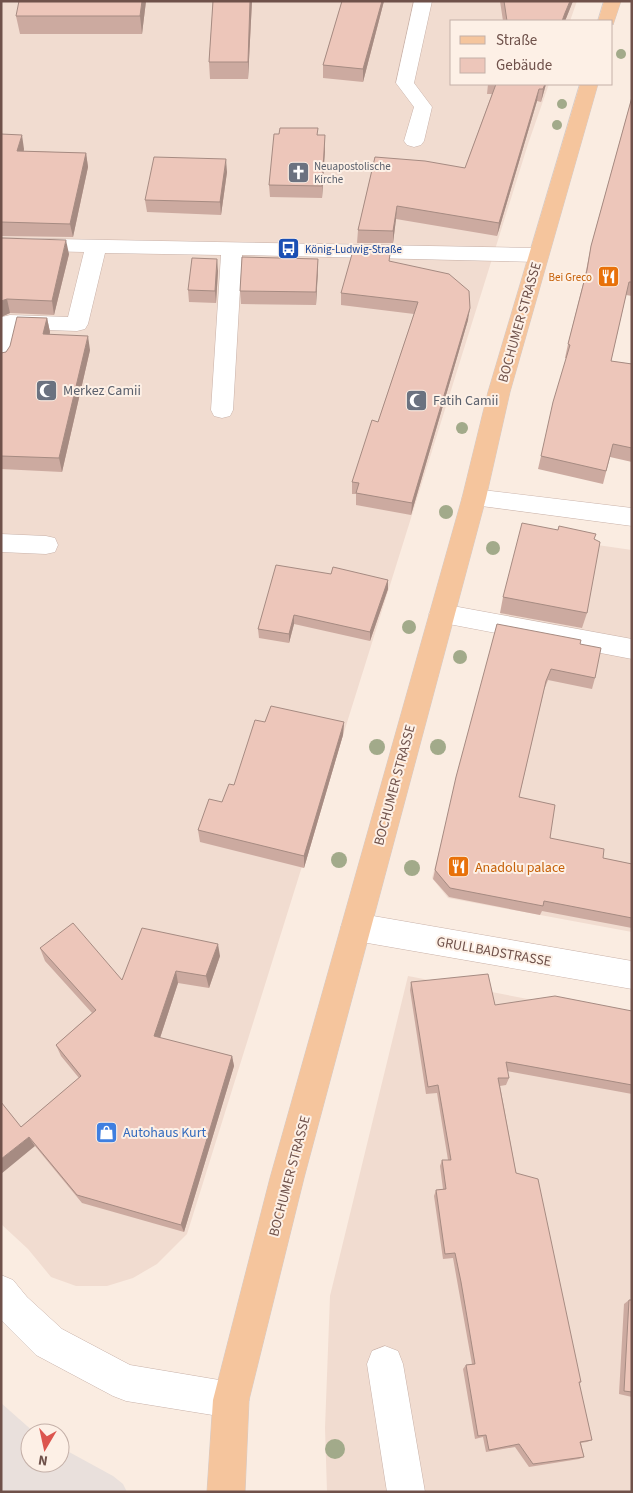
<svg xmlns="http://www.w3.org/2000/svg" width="633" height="1493" viewBox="0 0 633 1493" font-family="'Source Sans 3',sans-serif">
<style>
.residential{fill:#f1dcd0}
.industrial{fill:#e9e0dc}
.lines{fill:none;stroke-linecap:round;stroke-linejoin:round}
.minor-casing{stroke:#c9b2a9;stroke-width:1}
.major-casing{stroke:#d4cbc9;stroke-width:1}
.minor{fill:#fff;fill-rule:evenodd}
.major{fill:#f5c59d;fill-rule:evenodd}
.tree{fill:#a2aa8a}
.wall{fill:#ccaaa0}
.shaded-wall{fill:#a68b82}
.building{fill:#edc6ba;stroke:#a68b82}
.labels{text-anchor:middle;stroke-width:4;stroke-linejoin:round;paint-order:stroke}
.far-worship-label{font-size:11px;fill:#5b616d;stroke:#fdf0e6;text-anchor:start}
.far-transit-label{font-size:11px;fill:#164399;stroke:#fdf0e6;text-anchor:start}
.far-food-label{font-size:11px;fill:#c56008;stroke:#fdf0e6;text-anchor:end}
.street-label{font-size:14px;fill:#6f514a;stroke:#fdf0e6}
.worship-label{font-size:14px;fill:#5b616d;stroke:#fdf0e6;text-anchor:start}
.food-label{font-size:14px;fill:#c56008;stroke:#fdf0e6;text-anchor:start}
.shop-label{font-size:14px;fill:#366cbe;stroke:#fdf0e6;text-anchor:start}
</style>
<rect width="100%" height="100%" fill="#faece1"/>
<path class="residential" d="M1 1H577L570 21H452V84H549L528 144 187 1234 157 1264 133 1278 107 1286H76L51 1277 28 1249 1 1224Z
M521 534 632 550V932L448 898 432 878Z
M408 976 632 1019V1492H327L325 1428 330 1296Z"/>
<path class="industrial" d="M1 1403 35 1433H30V1463H60V1447L113 1476 123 1484 127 1492H1Z"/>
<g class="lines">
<defs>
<path id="minor" d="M414 1H432L414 83 432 107 424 141 421 145 414 147 407 145 404 141 414 107 396 83Z
M1 238 538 248 545 250 548 255 545 260 538 262 242 255 233 410 230 416 222 418 214 416 211 410 221 255 105 253 88 324 85 329 77 331 19 329 12 359 9 364 1 366 2 317 10 315 68 317 84 252 1 250Z
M474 489 632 508V526L466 504 462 498 466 492Z
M1 534 46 536 55 538 58 545 55 552 46 554 1 552Z
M442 604 632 639V659L433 621 429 614 433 607Z
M356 913 632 961V989L356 941 345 937 341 927 345 917Z
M1 1275 13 1280 27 1297 62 1329 130 1365 231 1382 244 1387 249 1400 244 1413 231 1418 126 1401 113 1396 36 1355 1 1320Z
M385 1346 398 1351 403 1364 425 1492H387L367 1364 372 1351Z"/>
<path id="major" d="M604 1H621L613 25 612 21H598Z
M580 84H598L510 392 486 498 304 1178 249 1400 245 1492H207L213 1400 270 1178 462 498 488 392Z"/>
</defs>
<use href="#minor" class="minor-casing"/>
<use href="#major" class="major-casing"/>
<use href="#minor" class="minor"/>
<use href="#major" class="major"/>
</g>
<g class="tree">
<circle cx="621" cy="54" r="5"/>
<circle cx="562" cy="104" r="5"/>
<circle cx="557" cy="125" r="5"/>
<circle cx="462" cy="428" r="6"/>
<circle cx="446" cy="512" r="7"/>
<circle cx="493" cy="548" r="7"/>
<circle cx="409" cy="627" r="7"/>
<circle cx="460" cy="657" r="7"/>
<circle cx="377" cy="747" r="8"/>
<circle cx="438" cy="747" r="8"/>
<circle cx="339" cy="860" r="8"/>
<circle cx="412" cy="868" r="8"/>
<circle cx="335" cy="1449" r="10"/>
</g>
<path class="wall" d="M146 1 142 34H20L16 16Z
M213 1H252L248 79H210L209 62Z
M342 1H384L363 82 323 78V65Z
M500 1H573L565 21H503Z
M488 84H546L541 102 537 101 497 236 396 219 393 243H357L358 230 375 157 465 168 492 94H487Z
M632 97V296L626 295 611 361 632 364V462L610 457 603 484 538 469 541 456 567 358H565L568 344 585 276 591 246Z
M1 134 24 149V151L86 153 88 167 73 237 1 236Z
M318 135 325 148 322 198 270 197 269 185Z
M227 172 221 215 147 212 145 200Z
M1 238 69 254 54 315 10 313 1 317Z
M318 259 316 305 241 304 240 291Z
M390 261 468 320 411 515 356 505V494H352V482L378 422 414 314 341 305V293Z
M218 271 216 303 189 302 188 290Z
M47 318 50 332V334L90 350 62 472 1 469V353L6 352Z
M594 539 587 613 582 628 500 613 503 597Z
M331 574 388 580V589L370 641 294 624 289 643 259 638 258 629Z
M497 624 580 644 595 678 592 689 548 680 544 690 519 797 550 838 603 858 632 864V928L542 911 540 915 449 897 433 879 435 870Z
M265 722H344L343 735 304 868 200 842 198 830 222 802 234 785Z
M40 948 122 980 220 956 209 988 178 983 160 1038 232 1056 234 1066 184 1232 82 1203 35 1146 21 1127 79 1078 61 1056 56 1045 92 1013 45 961Z
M411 982 495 1005 632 1011V1094L507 1071 509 1078 506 1085 500 1086 516 1173 581 1382 579 1383 592 1440 587 1442 581 1443 584 1457 579 1459 529 1467 515 1447 486 1452 483 1437 475 1439 463 1369 466 1365 472 1364 458 1286 453 1258 443 1259 434 1196 436 1190 443 1189 440 1166 442 1160H448L437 1093 426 1094 410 990Z
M629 1300H632V1397L619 1394 624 1304Z"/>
<path class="shaded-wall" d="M142 1H146L142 34 140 16Z
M250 1H252L248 79V62Z
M382 1H384L363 82V69Z
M570 1H573L565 21H562L565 13Z
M545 84H546L541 102 543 89Z
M539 89 537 101 497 236 499 223Z
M22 135 24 149 20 165 17 151Z
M325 135V148L322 198V186Z
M86 153 88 167 73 237 70 224Z
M226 159 227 172 221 215 220 202Z
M397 206 396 219 393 243V231Z
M66 240 69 254 54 315 52 301Z
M217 259 218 271 216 303 215 291Z
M318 259V271L316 305V292Z
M7 299 10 313 1 317V301Z
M470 308 468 320 411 515 412 503Z
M47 318 50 332 46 348 43 334Z
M88 336 90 350 62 472 59 458Z
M388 580V589L370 641V632Z
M294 615V624L289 643V634Z
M344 722 343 735 304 868V856Z
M218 944 220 956 209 988 206 976Z
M176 971 178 983 157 1047 154 1036Z
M232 1056 234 1066 184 1232 181 1225Z
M29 1137 35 1146 1 1174V1159Z"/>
<path class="building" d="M19 1H142L140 16H16Z
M213 1H250L248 62H209Z
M342 1H382L363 69 323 65Z
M504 1H570L565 13 562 21H507Z
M496 84H545L543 89H539L499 223 397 206 393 231 358 230 375 157 425 161 465 168Z
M632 97V282H629L611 361 632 364V448L613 444 606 471 541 456 553 402 570 345 568 344 587 270 591 246Z
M280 128H318L317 135H325L322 186 269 185 274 134H279Z
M1 134 22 135 17 151 86 153 70 224 1 222Z
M154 157 226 159 220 202 145 200Z
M1 238 66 240 52 301 7 299 1 301Z
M354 247 391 248 389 261 449 274 469 291 470 308 412 503 356 493 359 483 352 482 372 420 378 422 418 302 341 293Z
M242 257 318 259 316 292 240 291Z
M192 258 217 259 215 291 188 290Z
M17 317 47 318 43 334 88 336 59 458 1 456V353L6 352 10 346Z
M522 523 558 530 559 526 596 534 594 539 600 542 587 613 503 597Z
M276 565 331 574 333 567 388 580 370 632 294 615 289 634 258 629Z
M497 624 581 640 580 644 601 648 595 678 551 669 546 681 519 797 555 805 550 838 604 849 603 858 632 864V918L544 901 543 906 450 888 435 870 456 777Z
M271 706 344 722 304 856 198 830 209 799 222 802 229 784 234 785 255 720 265 722Z
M73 923 122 980 142 928 218 944 206 976 176 971 154 1036 232 1056 181 1225 77 1195 29 1137 1 1159V1102L21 1127 81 1076 56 1045 96 1010 40 948Z
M488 974 495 1005 555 996 632 1011V1085L506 1062 509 1078H498L516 1173 538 1179 581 1382H579L592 1440 580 1442 584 1457 533 1464 519 1444 489 1450 486 1435 478 1436 466 1365 475 1364 461 1282 455 1253 445 1254 436 1190 446 1189 442 1160H451L438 1085 428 1087 411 982Z
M629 1300H632V1392L624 1391Z"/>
<defs>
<symbol id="church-square" viewBox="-11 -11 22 22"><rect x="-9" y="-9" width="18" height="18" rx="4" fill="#6b7280" stroke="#fdf0e6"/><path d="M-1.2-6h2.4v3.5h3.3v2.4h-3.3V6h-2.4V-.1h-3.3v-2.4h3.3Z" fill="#fff"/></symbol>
<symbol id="bus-square" viewBox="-11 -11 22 22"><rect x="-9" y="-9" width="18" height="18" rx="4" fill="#1a4fb4" stroke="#fdf0e6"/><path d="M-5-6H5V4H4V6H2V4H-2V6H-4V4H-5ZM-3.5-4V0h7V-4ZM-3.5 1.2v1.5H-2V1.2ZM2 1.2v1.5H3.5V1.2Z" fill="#fff"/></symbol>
<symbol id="restaurant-square" viewBox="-11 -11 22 22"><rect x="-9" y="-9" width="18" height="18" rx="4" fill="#e8710a" stroke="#fdf0e6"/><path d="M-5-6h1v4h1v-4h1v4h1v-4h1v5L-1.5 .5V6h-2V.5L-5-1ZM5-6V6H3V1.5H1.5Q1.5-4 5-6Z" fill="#fff"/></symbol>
<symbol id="mosque-square" viewBox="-11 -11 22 22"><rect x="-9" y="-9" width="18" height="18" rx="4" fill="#6b7280" stroke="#fdf0e6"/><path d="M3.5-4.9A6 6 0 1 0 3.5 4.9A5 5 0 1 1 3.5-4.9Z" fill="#fff"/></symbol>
<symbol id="shop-square" viewBox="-11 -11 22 22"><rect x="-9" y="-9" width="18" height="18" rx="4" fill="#3f7fe0" stroke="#fdf0e6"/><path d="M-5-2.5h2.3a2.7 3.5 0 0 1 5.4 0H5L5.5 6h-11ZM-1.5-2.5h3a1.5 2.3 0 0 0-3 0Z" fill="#fff"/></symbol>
</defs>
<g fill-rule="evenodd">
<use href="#church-square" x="286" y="160" width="25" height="25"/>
<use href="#bus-square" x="276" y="236" width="25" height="25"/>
<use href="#restaurant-square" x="596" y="264" width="25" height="25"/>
<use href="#mosque-square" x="34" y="378" width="25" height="25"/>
<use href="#mosque-square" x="404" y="388" width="25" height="25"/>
<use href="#restaurant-square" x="446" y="854" width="25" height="25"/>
<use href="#shop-square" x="94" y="1120" width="25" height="25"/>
</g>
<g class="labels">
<g class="far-worship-label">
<text x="314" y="170">Neuapostolische<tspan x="314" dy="13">Kirche</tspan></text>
</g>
<g class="far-transit-label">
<text x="305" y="253">König-Ludwig-Straße</text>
</g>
<g class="far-food-label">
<text x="592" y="281">Bei Greco</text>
</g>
<g class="street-label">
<text transform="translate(519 322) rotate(-74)" y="5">BOCHUMER STRASSE</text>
<text transform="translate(394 785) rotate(-75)" y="5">BOCHUMER STRASSE</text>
<text transform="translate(494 951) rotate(10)" y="5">GRULLBADSTRASSE</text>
<text transform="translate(289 1176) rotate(-75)" y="5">BOCHUMER STRASSE</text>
</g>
<g class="worship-label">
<text x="63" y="395">Merkez Camii</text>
<text x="433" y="405">Fatih Camii</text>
</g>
<g class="food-label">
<text x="475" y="872">Anadolu palace</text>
</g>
<g class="shop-label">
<text x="123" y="1137">Autohaus Kurt</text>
</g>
</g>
<rect width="633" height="1493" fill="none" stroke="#6f514a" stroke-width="5"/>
<rect x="450" y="20" width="162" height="65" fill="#fdf0e6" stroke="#c4b0a8"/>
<rect x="460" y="36" width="25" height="8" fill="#f5c59d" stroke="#c4b0a8"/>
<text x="496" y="45" font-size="15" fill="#6f514a">Straße</text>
<rect x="460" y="58" width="25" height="15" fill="#edc6ba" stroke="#c4b0a8"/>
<text x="496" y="70" font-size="15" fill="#6f514a">Gebäude</text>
<g transform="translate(45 1448) rotate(189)"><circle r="24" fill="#fdf0e6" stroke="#c4b0a8"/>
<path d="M0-4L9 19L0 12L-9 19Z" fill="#dc554e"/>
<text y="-8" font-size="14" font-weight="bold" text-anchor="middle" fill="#6f514a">N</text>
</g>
</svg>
